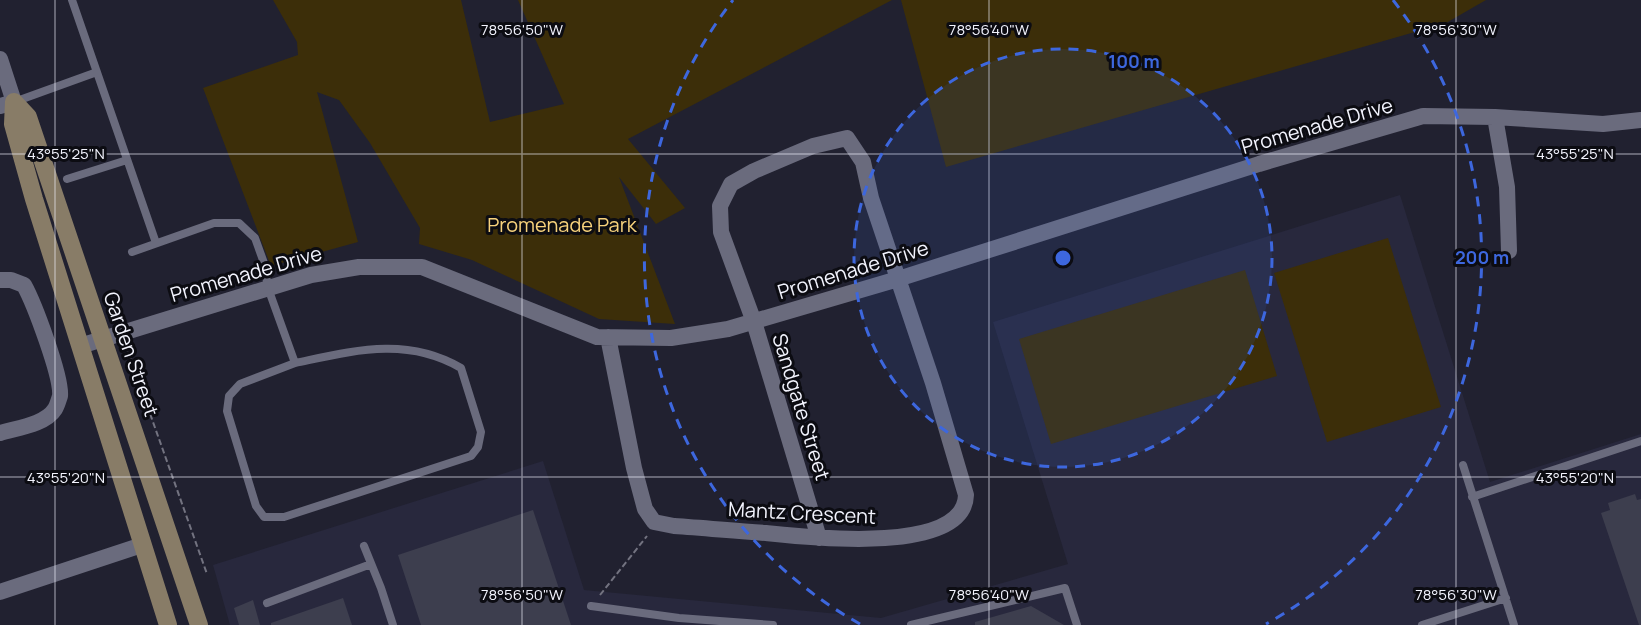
<svg xmlns="http://www.w3.org/2000/svg" width="1641" height="625" viewBox="0 0 1641 625" font-family="Manrope,sans-serif">
<style>
.built{fill:#28283d}
.green{fill:#3c2e09}
.building{fill:#3d3e4e}
.lines{fill:none;stroke-linecap:round;stroke-linejoin:round}
.path{stroke:#737380;stroke-width:2;stroke-dasharray:6 3;stroke-linecap:butt}
.lane{stroke:#6a6b7d;stroke-width:8}
.street{stroke:#6a6b7d;stroke-width:16}
.secondary{stroke:#887c67;stroke-width:18}
.ticks{fill:none;stroke:#f3f4fe;stroke-width:1.5;stroke-opacity:0.45}
.ring{fill:none;stroke:#3d67de;stroke-width:3;stroke-dasharray:10 8}
.labels{text-anchor:middle;stroke-width:6;stroke-linejoin:round;paint-order:stroke}
.street-label{font-size:20px;fill:#f3f4fe;stroke:#0c0c12}
.park-label{font-size:20px;fill:#f7d27c;stroke:#0c0c12}
.ticks-label{font-size:15px;text-anchor:middle;fill:#f3f4fe;stroke:#0c0c12;stroke-width:6;stroke-linejoin:round;paint-order:stroke}
.centre{fill:#3d67de;stroke:#0c0c12;stroke-width:3}
.ring-label{font-size:18px;text-anchor:middle;font-weight:bold;fill:#3d67de;stroke:#0c0c12;stroke-width:6;stroke-linejoin:round;paint-order:stroke}
</style>
<rect width="100%" height="100%" fill="#212130"/>
<path class="built" d="M1400 195 1490 482 1641 434V625H230L213 565 543 461 584 590 881 618 1068 564 993 322Z"/>
<path class="green" d="M273 0H461L490 122 564 104 518 0H892L628 139 685 208 656 224 619 177 675 324 599 319 472 260 419 244 420 228 370 143 339 100 317 92 358 242 271 266 203 88 298 55 297 42Z
M901 0H1486L1446 23 946 167Z
M1388 238 1441 407 1327 442 1274 273Z
M1245 270 1277 376 1051 444 1019 339Z"/>
<path class="building" d="M1635 494 1637 500 1641 499V625H1639L1601 513 1610 510 1608 503Z
M533 510 571 625H421L398 555Z
M343 598 352 625H271V623Z
M253 600 260 625H239L234 608Z
M1031 606 1064 625H975V622Z"/>
<g class="lines">
<path class="path" d="M126 346 207 574
M600 595 647 536"/>
<path class="lane" d="M72 0 156 243
M14 102 97 72
M67 179 127 160
M132 252 214 223H239L255 238 264 263 268 288 295 363 240 384 229 396 227 411 256 506 264 517H284L471 456 478 447 481 432 461 368C406 336 353 351 295 363
M1463 465 1514 625
M1472 497 1641 441
M364 546 381 588 393 625
M267 603 371 564
M591 606 679 618 773 625
M911 625 1065 588 1077 625
M1422 625 1506 598"/>
<path class="street" d="M0 59 14 102 0 106
M1495 117 1507 187 1509 251
M0 280H11L24 285C34 303 62 377 60 396 59 399 57 406 55 409 45 425 16 428 0 433
M608 337 634 468 645 509 654 522 674 526C705 528 735 531 766 533 805 537 964 556 966 495L933 383 871 198 863 162 847 138 813 146 754 171 731 184 720 206 721 232 754 322 819 538
M80 346 311 275 359 267H422L597 337 671 338 728 329 898 279 1259 164 1423 116 1495 117 1603 124 1641 120
M0 592 142 545"/>
<path class="secondary" d="M14 102 28 117 199 625
M14 102 13 124 34 199 168 625"/>
</g>
<path class="ticks" d="M55 0V625M522 0V625M989 0V625M1456 0V625M0 154H1641M0 477H1641"/>
<circle cx="1063" cy="258" r="209" fill="#3d67de" fill-opacity=".12"/>
<g class="ring">
<circle cx="1063" cy="258" r="209"/>
<path d="M860 624A419 419 0 0 1 733 0M1393 0A419 419 0 0 1 1266 624"/>
</g>
<g class="labels">
<g class="street-label">
<text transform="translate(1317 126) rotate(-16)" y="7">Promenade Drive</text>
<text transform="translate(853 270) rotate(-17)" y="7">Promenade Drive</text>
<text transform="translate(246 274) rotate(-16)" y="7">Promenade Drive</text>
<text transform="translate(131 354) rotate(71)" y="7">Garden Street</text>
<text transform="translate(801 407) rotate(73)" y="7">Sandgate Street</text>
<text transform="translate(802 513) rotate(3)" y="7">Mantz Crescent</text>
</g>
<g class="park-label">
<text x="562" y="232">Promenade Park</text>
</g>
</g>
<g class="ticks-label">
<text x="522" y="35">78°56'50"W</text>
<text x="989" y="35">78°56'40"W</text>
<text x="1456" y="35">78°56'30"W</text>
<text x="66" y="159">43°55'25"N</text>
<text x="1575" y="159">43°55'25"N</text>
<text x="66" y="483">43°55'20"N</text>
<text x="1575" y="483">43°55'20"N</text>
<text x="522" y="600">78°56'50"W</text>
<text x="989" y="600">78°56'40"W</text>
<text x="1456" y="600">78°56'30"W</text>
</g>
<circle cx="1063" cy="258" r="9" class="centre"/>
<g class="ring-label">
<text x="1134" y="68">100 m</text>
<text x="1482" y="264">200 m</text>
</g>
</svg>
